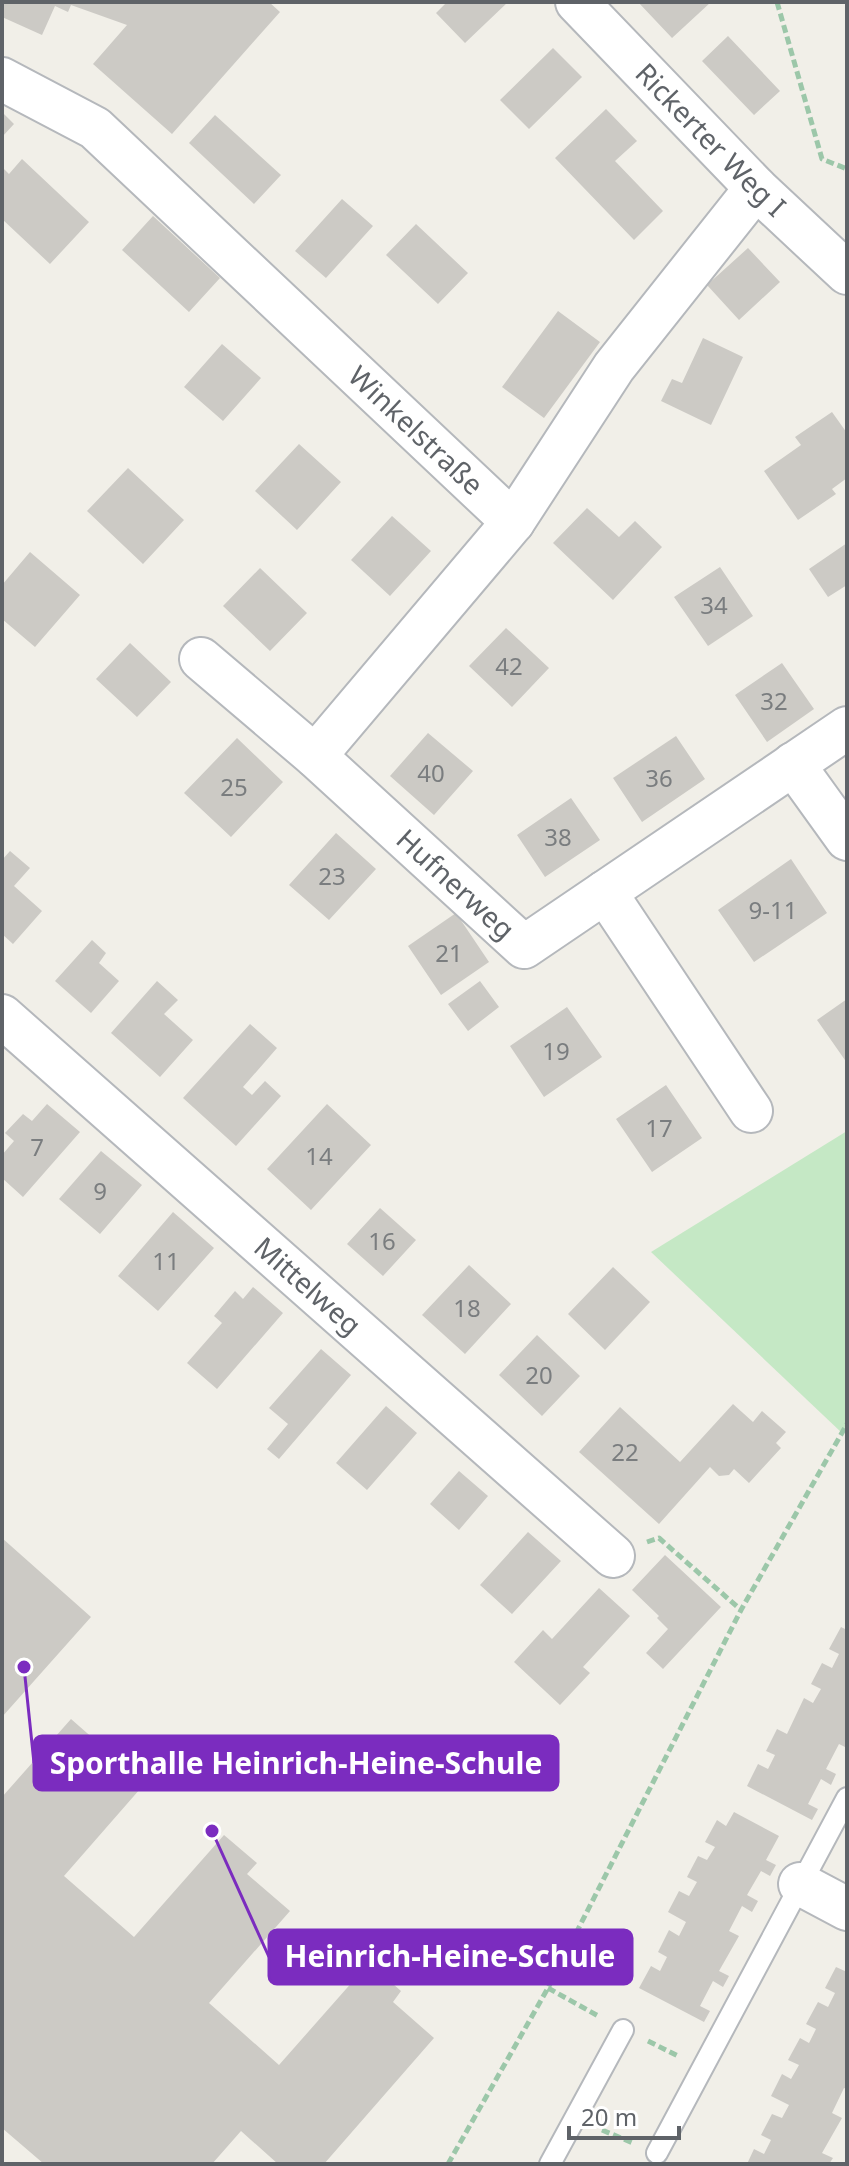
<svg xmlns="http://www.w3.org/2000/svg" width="849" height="2166" viewBox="0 0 849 2166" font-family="'Noto Sans',sans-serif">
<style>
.green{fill:#c5e8c5}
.building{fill:#cccac5}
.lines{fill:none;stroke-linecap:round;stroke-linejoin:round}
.service-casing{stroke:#b5b8bc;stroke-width:24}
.minor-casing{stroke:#b5b8bc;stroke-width:46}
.path{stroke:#9cc7a9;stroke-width:5;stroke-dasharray:8 4;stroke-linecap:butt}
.service{stroke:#fff;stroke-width:20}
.minor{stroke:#fff;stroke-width:42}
.labels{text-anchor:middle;stroke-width:6;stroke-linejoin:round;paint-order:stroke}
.number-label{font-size:24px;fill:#7a7d7f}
.street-label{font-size:28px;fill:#5f6368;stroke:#fff}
.leader{fill:none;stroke:#7b2cbf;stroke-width:3}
.callout-dot{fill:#7b2cbf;stroke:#fff;stroke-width:3}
.callout{fill:#7b2cbf;stroke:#7b2cbf;stroke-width:3}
.callout-label{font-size:30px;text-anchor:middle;font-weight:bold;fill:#fff}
</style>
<rect width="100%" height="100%" fill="#f1efe8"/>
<path class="green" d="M847 1131V1424L842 1433 651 1252Z"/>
<path class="building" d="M2 2H269L280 12 172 134 93 64 127 25 71 5 68 12 55 6 42 35 2 17Z
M447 2H508L465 43 436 13Z
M638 2H711L672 38Z
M728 36 780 91 754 115 702 61Z
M553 48 582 77 529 129 500 100Z
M606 109 637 141 615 161 663 211 634 240 555 158Z
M2 112 14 124 2 137Z
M215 115 281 175 254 204 189 143Z
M22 159 89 222 50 264 2 219V167L9 174Z
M342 199 373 226 326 278 295 251Z
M153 216 220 278 189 312 122 250Z
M416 224 468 273 438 304 386 255Z
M748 248 780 282 739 320 707 285Z
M558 311 600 342 544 418 502 387Z
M703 338 743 357 711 425 661 401 672 379 682 383Z
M222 344 261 378 223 421 184 387Z
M832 412 847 433V478L832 489 836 494 798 520 764 471 801 445 795 437Z
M299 444 341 482 297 530 255 491Z
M128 468 184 520 143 564 87 511Z
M587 508 619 537 635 521 662 547 613 600 553 543Z
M392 516 431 551 390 596 351 560Z
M847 543V585L828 597 809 569Z
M30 552 80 595 35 647 2 619V585Z
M720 567 753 616 708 646 674 597Z
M260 568 307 613 270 651 223 606Z
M506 628 549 668 512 707 469 666Z
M130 643 171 682 137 717 96 679Z
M782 663 814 709 767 742 735 695Z
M428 733 473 771 434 815 390 776Z
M676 736 705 779 642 822 613 778Z
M237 738 283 782 231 837 184 793Z
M571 798 600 840 545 877 517 835Z
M336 833 376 869 329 920 289 885Z
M10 851 30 868 14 886 42 911 13 944 2 934V860Z
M791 859 827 913 754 962 718 910Z
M456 913 489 962 441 995 408 946Z
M92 940 106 953 99 963 119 981 91 1013 55 981Z
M157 981 178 1000 164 1014 193 1040 160 1077 111 1033Z
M480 981 499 1007 468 1031 448 1004Z
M847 999V1063L817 1020Z
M567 1007 602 1057 544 1097 510 1046Z
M250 1024 277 1048 243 1087 252 1095 265 1081 281 1096 236 1146 183 1098Z
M666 1085 702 1138 652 1172 616 1119Z
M47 1104 80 1132 23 1197 2 1178V1155L14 1141 5 1133 23 1114 32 1121Z
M327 1104 371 1145 311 1210 267 1169Z
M101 1151 142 1185 100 1234 59 1199Z
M380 1208 416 1240 383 1276 347 1244Z
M173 1212 214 1248 158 1311 118 1276Z
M469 1265 511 1304 465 1354 422 1315Z
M613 1267 650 1302 605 1350 568 1314Z
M253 1287 283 1313 217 1389 187 1363 222 1323 214 1316 235 1291 243 1299Z
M537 1335 580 1376 542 1416 499 1375Z
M321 1349 351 1375 279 1459 267 1449 288 1424 269 1408Z
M733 1404 753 1422 762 1411 786 1432 776 1443 781 1448 749 1483 734 1469 729 1475 719 1476 710 1467 659 1524 579 1452 620 1407 680 1462Z
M386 1406 417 1433 367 1490 336 1463Z
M459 1471 488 1496 459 1530 430 1504Z
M528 1532 561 1561 512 1614 480 1585Z
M2 1538 91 1617 2 1717Z
M665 1555 721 1607 663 1669 646 1653 668 1629 657 1618 659 1616 632 1590Z
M599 1588 630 1616 583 1667 590 1673 560 1705 514 1662 543 1630 552 1639Z
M841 1627 847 1630V1748L839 1744 826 1769 836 1774 831 1785 821 1779 808 1804 818 1809 812 1820 747 1786 758 1764 768 1769 775 1755 766 1751 777 1729 787 1734 804 1698 813 1703 821 1689 811 1684 822 1663 832 1668 839 1654 829 1649Z
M71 1719 111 1754 120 1744 154 1773 64 1876 134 1937 224 1835 257 1863 247 1874 290 1911 209 2003 279 2065 369 1963 401 1991 393 2002 434 2038 324 2164H278L241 2131 212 2164H44L2 2128V1797Z
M734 1812 779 1836 766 1860 776 1865 770 1876 761 1871 747 1895 758 1901 752 1912 742 1906 729 1931 739 1936 719 1971 729 1976 723 1987 713 1981 700 2006 710 2011 704 2022 639 1988 651 1966 660 1971 667 1957 658 1952 669 1930 679 1936 686 1922 668 1912 679 1891 689 1896 697 1882 687 1877 698 1856 707 1860 715 1847 705 1842 717 1820 726 1826Z
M836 1967 847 1972V2089L844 2088 832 2113 842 2118 822 2153 833 2158 829 2164H747L754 2149 764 2154 771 2140 761 2135 772 2114 782 2118 789 2105 771 2096 782 2074 791 2079 799 2065 788 2060 800 2038 809 2043 816 2029 806 2024 818 2002 828 2007 835 1993 825 1988Z"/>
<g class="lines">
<defs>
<path id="service" d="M657 2153 847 1798
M550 2164 623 2030"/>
<g id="minor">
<path id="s1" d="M577 2 756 188 847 273"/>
<path id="s2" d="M2 79 95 128 513 522 614 367 756 188"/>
<path id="s3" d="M201 659 315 756 524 947 847 728"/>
<path d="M315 756 513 522"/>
<path d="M793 764 847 839"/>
<path d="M605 892 751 1111"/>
<path id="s4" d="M2 1016 613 1556"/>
<path d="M800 1884 847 1909"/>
</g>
</defs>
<use href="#service" class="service-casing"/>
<use href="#minor" class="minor-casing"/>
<path class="path" d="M777 2 822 159 847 169
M647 1542 659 1538 741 1610
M548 1988 600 2017
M648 2041 678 2056
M602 2130 633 2143
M448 2164 548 1988 741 1610 847 1424"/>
<use href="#service" class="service"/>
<use href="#minor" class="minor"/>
</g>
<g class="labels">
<g class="number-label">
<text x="714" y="614">34</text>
<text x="509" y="675">42</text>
<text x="774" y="710">32</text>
<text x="431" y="782">40</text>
<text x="659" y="787">36</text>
<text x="234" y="796">25</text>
<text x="558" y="846">38</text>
<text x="332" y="885">23</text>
<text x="773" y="919">9-11</text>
<text x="449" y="962">21</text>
<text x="556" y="1060">19</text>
<text x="659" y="1137">17</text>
<text x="37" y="1156">7</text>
<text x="319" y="1165">14</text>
<text x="100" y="1200">9</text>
<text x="382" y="1250">16</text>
<text x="166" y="1270">11</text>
<text x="467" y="1317">18</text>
<text x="539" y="1384">20</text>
<text x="625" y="1461">22</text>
</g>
<g class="street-label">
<text dy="10" stroke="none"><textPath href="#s1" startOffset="192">Rickerter Weg I</textPath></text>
<text dy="10" stroke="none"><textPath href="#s2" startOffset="546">Winkelstraße</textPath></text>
<text dy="10" stroke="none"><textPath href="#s3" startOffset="340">Hufnerweg</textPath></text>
<text dy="10" stroke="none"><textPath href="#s4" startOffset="408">Mittelweg</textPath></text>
</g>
</g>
<path class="leader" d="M24 1667L34 1763M212 1831L269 1957"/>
<g class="callout-dot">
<circle cx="24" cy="1667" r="8"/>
<circle cx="212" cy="1831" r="8"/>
</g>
<g class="callout">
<rect x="34" y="1736" width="524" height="54" rx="8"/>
<rect x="269" y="1930" width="363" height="54" rx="8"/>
</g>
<g class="callout-label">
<text x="296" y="1774">Sporthalle Heinrich-Heine-Schule</text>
<text x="450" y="1967">Heinrich-Heine-Schule</text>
</g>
<rect width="849" height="2166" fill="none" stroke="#5f6368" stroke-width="8"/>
<path d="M569 2126v12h110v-12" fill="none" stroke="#5f6368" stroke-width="4"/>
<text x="581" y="2126" font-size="24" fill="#5f6368" stroke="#ffffff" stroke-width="6" paint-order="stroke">20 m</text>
</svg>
